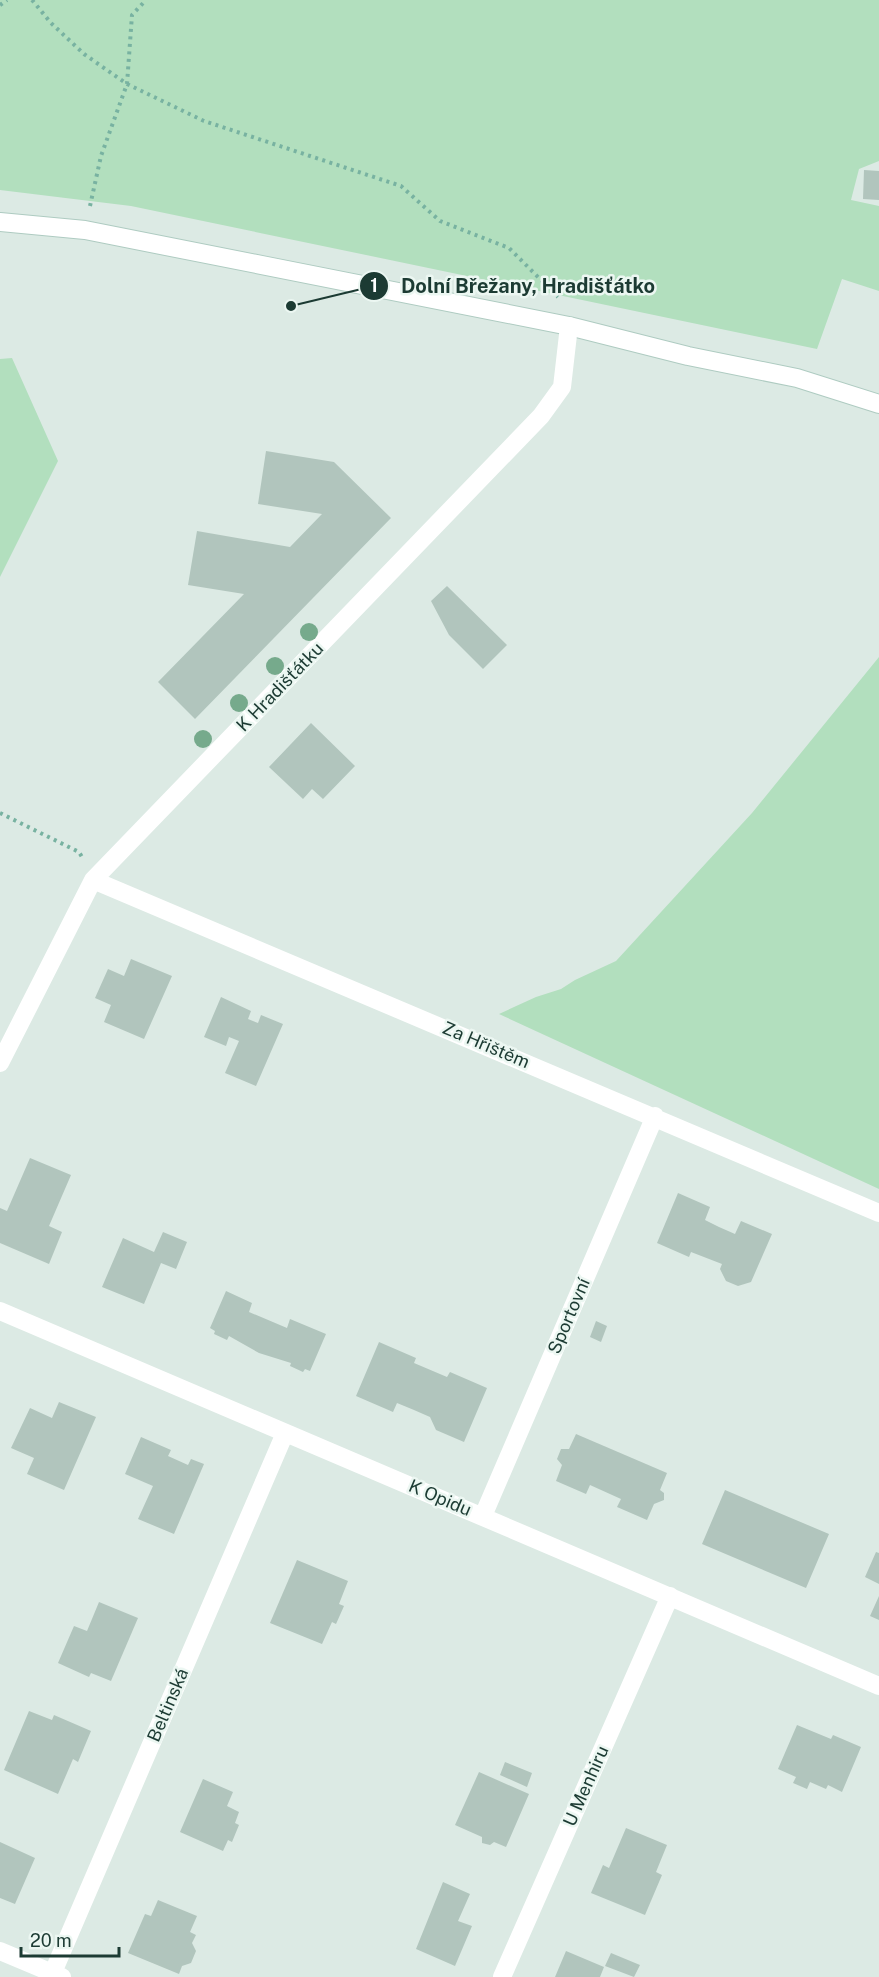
<svg xmlns="http://www.w3.org/2000/svg" width="879" height="1977" viewBox="0 0 879 1977" font-family="'Public Sans',sans-serif">
<style>
.green{fill:#b2dfbe}
.building{fill:#b1c5bd}
.lines{fill:none;stroke-linecap:round;stroke-linejoin:round}
.secondary-casing{stroke:#aecbc1;stroke-width:20}
.path{stroke:#78b2a1;stroke-width:4;stroke-dasharray:3 4.5;stroke-linecap:butt}
.street{stroke:#fff;stroke-width:18}
.secondary{stroke:#fff;stroke-width:18}
.tree{fill:#76aa8c}
.labels{text-anchor:middle;stroke-width:5;stroke-linejoin:round;paint-order:stroke}
.street-label{font-size:18px;fill:#1c3b33;stroke:#ecf7f2}
.leader{fill:none;stroke:#1c3b33;stroke-width:2}
.callout-dot{fill:#1c3b33;stroke:#ecf7f2;stroke-width:2}
.mark-label{font-size:18px;text-anchor:middle;font-weight:bold;fill:#fff}
.callout-label{font-size:20px;text-anchor:middle;font-weight:bold;fill:#1c3b33;stroke:#ecf7f2;stroke-width:5;stroke-linejoin:round;paint-order:stroke}
</style>
<rect width="100%" height="100%" fill="#dceae4"/>
<path class="green" d="M0 0H879V161L859 169 851 200 879 206V291L842 279 817 349 131 206 0 190Z
M12 358 58 461 0 577V359Z
M879 657V1189L499 1014 536 997 561 989 575 980 616 961 752 813Z"/>
<path class="building" d="M864 170 879 171V200L863 199Z
M266 451 334 462 391 518 195 719 158 682 244 594 188 585 197 531 290 547 322 514 258 504Z
M447 586 507 645 483 669 449 635 431 601Z
M311 723 355 766 323 799 312 789 303 799 269 767Z
M131 959 172 976 144 1039 104 1022 111 1005 95 998 108 969 124 976Z
M221 997 251 1011 248 1019 258 1023 261 1015 283 1024 256 1086 225 1073 239 1041 229 1037 226 1046 204 1037Z
M30 1158 71 1175 49 1226 62 1232 49 1264 0 1243V1208L7 1211Z
M678 1193 710 1207 705 1220 719 1227 735 1234 741 1221 772 1234 751 1282 738 1286 726 1281 720 1269 722 1264 691 1252 689 1257 657 1243Z
M163 1232 187 1242 176 1269 161 1263 144 1304 102 1287 123 1238 154 1252Z
M226 1291 252 1303 249 1312 287 1328 290 1319 326 1334 310 1371 305 1369 303 1372 290 1366 291 1363 259 1353 229 1336 227 1340 214 1334 215 1331 210 1328Z
M596 1321 607 1326 601 1342 590 1337Z
M379 1342 416 1358 414 1363 447 1377 450 1372 487 1388 464 1442 436 1430 430 1417 414 1410 397 1403 393 1412 356 1396Z
M59 1402 96 1417 64 1490 27 1474 34 1458 11 1448 30 1408 52 1418Z
M576 1434 667 1473 660 1490 664 1493V1500L654 1504 647 1520 617 1507 621 1499 590 1485 586 1494 556 1481 562 1465 557 1459 561 1449H569Z
M141 1437 171 1450 168 1456 188 1465 191 1459 204 1464 174 1534 138 1519 153 1486 125 1474Z
M725 1490 829 1534 806 1588 702 1544Z
M876 1552 879 1553V1584L865 1577Z
M297 1560 348 1581 339 1604 344 1606 336 1624 332 1622 322 1644 270 1623Z
M879 1596V1620L870 1616Z
M99 1602 138 1618 111 1681 91 1673 89 1677 58 1663 74 1626 87 1631Z
M29 1711 52 1720 54 1715 91 1731 78 1762 73 1759 58 1794 4 1770Z
M797 1725 831 1739 833 1735 861 1747 842 1792 828 1785 826 1789 810 1782 807 1789 793 1783 796 1777 778 1769Z
M505 1762 532 1773 527 1787 500 1775Z
M479 1772 529 1794 506 1847 494 1842 490 1845 482 1843V1837L455 1825Z
M203 1779 233 1792 227 1806 239 1812 235 1823 239 1825 232 1842 228 1840 223 1851 180 1832Z
M626 1828 667 1845 656 1872 662 1875 645 1915 591 1893 603 1865 609 1868Z
M0 1842 35 1858 15 1904 0 1898Z
M443 1882 470 1894 458 1921 472 1926 455 1966 416 1949Z
M158 1900 197 1916 190 1932 196 1935 192 1943 196 1951 191 1963 182 1966 179 1974 128 1953 145 1914 151 1916Z
M566 1951 604 1967 600 1977H555Z
M611 1953 640 1965 634 1977 605 1966Z"/>
<g class="lines">
<defs>
<path id="secondary" d="M0 222 85 230 569 326 688 356 797 378 879 404"/>
</defs>
<use href="#secondary" class="secondary-casing"/>
<path class="path" d="M32 0 51 23 84 54 127 84 204 121 401 186 440 221 509 248 558 297
M0 5 7 0
M90 206 101 156 127 84 132 15 146 0
M0 813 79 852 82 857"/>
<path class="street" d="M93 880 879 1213
M0 1063 93 880 541 416 562 387 569 326
M0 1311 879 1686
M483 1516 655 1116
M0 1951 62 1977
M51 1977 285 1433
M502 1977 670 1596"/>
<use href="#secondary" class="secondary"/>
</g>
<g class="tree">
<circle cx="309" cy="632" r="9"/>
<circle cx="275" cy="666" r="9"/>
<circle cx="239" cy="703" r="9"/>
<circle cx="203" cy="739" r="9"/>
</g>
<g class="labels">
<g class="street-label">
<text transform="translate(280 687) rotate(-46)" y="6">K Hradišťátku</text>
<text transform="translate(486 1045) rotate(23)" y="6">Za Hřištěm</text>
<text transform="translate(569 1316) rotate(-67)" y="6">Sportovní</text>
<text transform="translate(440 1498) rotate(23)" y="6">K Opidu</text>
<text transform="translate(168 1705) rotate(-67)" y="6">Beltinská</text>
<text transform="translate(586 1786) rotate(-66)" y="6">U Menhiru</text>
</g>
</g>
<path class="leader" d="M291 306L374 286"/>
<g class="callout-dot">
<circle cx="291" cy="306" r="6"/>
<circle cx="374" cy="286" r="15"/>
</g>
<g class="mark-label">
<text x="374" y="292">1</text>
</g>
<g class="callout-label">
<text x="528" y="293">Dolní Břežany, Hradišťátko</text>
</g>
<path d="M21 1947v9h98v-9" fill="none" stroke="#1c3b33" stroke-width="3"/>
<text x="30" y="1947" font-size="18" fill="#1c3b33" stroke="#ecf7f2" stroke-width="4.5" paint-order="stroke">20 m</text>
</svg>
